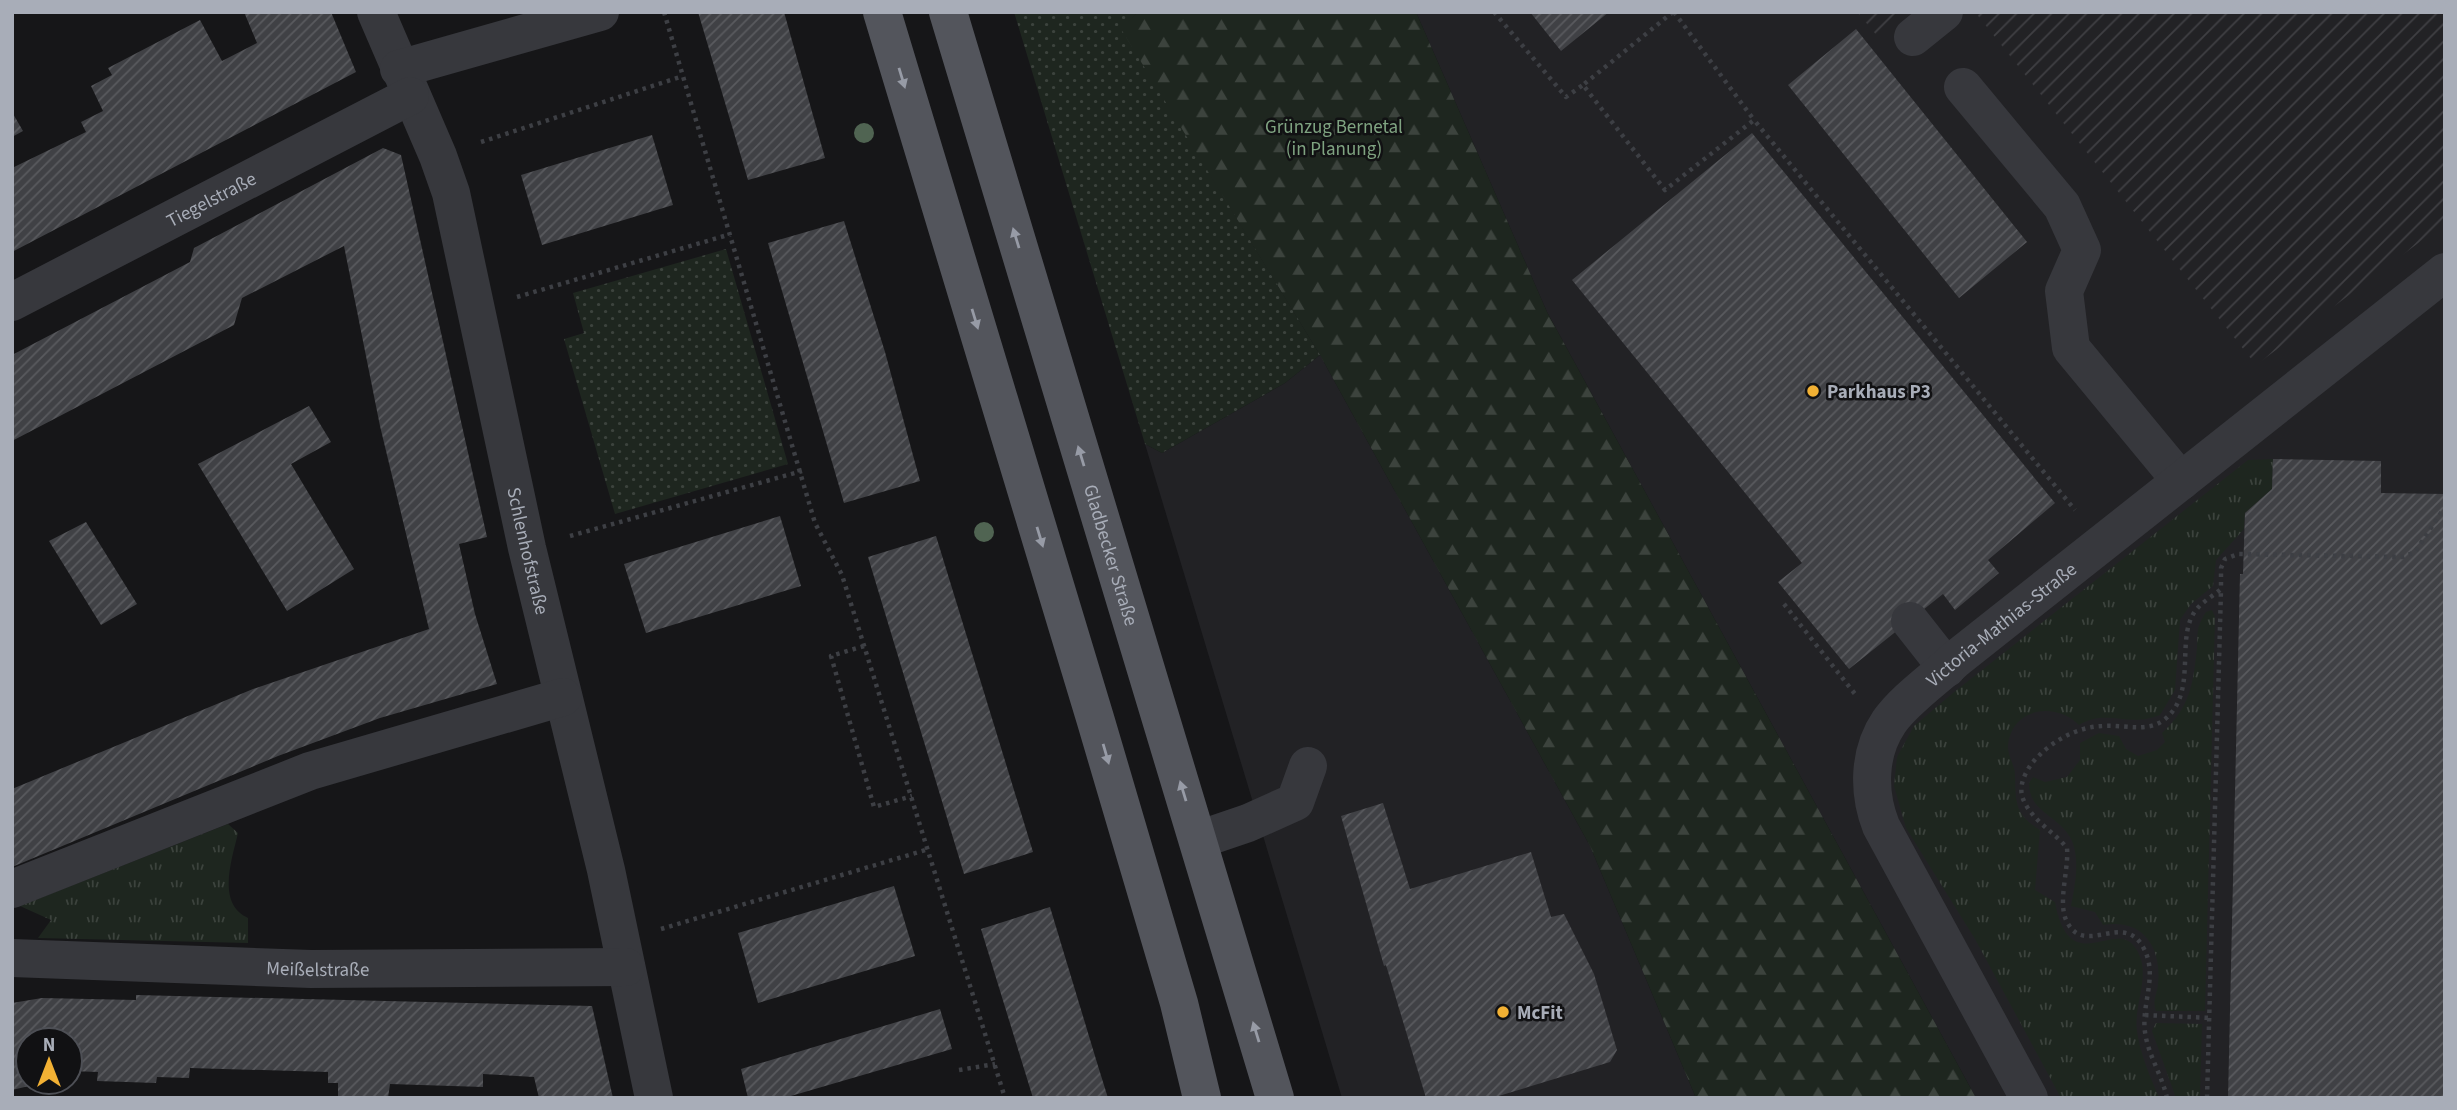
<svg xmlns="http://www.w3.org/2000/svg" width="2457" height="1110" viewBox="0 0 2457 1110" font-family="'Source Sans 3',sans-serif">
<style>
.built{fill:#222225}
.industrial{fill:url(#industrial-furrows)}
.grass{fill:url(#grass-tufts)}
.forest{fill:url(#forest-firs)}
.park{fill:url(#park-dots)}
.building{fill:url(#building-hatch)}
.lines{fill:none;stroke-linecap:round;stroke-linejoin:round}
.path{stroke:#3d3f44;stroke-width:4.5;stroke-dasharray:3.5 5;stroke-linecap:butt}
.minor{stroke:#37383d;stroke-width:38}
.major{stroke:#53555c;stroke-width:38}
.tree{fill:#506452}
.oneway{fill:#979ba6}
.poi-dot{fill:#f2b134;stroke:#111113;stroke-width:2.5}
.labels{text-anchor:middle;stroke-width:5;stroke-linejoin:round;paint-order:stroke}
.park-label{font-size:19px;fill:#7fa381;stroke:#111113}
.street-label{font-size:19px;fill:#a8adb8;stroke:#111113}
.poi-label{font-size:19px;font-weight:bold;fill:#a8adb8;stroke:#111113;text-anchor:start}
</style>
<defs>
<pattern id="industrial-furrows" width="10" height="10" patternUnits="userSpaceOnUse" patternTransform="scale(1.75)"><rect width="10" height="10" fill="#222225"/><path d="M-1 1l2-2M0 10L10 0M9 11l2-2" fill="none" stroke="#3f3f43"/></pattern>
<pattern id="grass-tufts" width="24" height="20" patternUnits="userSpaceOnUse" patternTransform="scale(1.75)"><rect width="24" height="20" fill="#1e261f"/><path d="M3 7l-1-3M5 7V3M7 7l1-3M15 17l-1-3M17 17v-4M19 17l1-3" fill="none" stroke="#3c433d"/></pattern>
<pattern id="forest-firs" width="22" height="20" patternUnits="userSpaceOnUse" patternTransform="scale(1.75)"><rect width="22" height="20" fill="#1e261f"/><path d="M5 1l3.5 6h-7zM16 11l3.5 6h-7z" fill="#3c433d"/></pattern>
<pattern id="park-dots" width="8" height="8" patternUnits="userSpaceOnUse" patternTransform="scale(1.75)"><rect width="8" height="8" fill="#1e261f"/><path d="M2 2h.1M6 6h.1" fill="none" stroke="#3c433d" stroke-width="1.8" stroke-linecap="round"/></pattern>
<pattern id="building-hatch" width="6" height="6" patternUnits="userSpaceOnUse" patternTransform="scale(1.75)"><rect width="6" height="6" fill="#404145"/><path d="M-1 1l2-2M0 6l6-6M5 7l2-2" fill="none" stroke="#595a5e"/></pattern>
</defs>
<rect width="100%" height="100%" fill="#161618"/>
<path class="built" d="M1416 12H2445V1098H1976L1547 312Z
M1320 355 1590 846 1696 1098H1342L1145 444 1162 453 1285 383Z"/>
<path class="industrial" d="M1857 12H1911L1879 38Z
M1975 12H2445V223L2256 365Z"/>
<path class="grass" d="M2273 459 2272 489 2245 513 2244 529 2216 560 2213 586 2191 604 2180 620 2175 690 2160 715C2127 728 2107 708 2079 725 2056 702 2013 707 2008 744 2007 756 2015 765 2015 775 2016 802 2014 814 2040 830L2035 890 2055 902C2069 979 2113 920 2134 946 2154 972 2133 1003 2137 1031 2140 1054 2150 1076 2159 1098H2061L1975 939 1906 828 1894 786 1897 757 1914 726 1953 693 2248 460Z
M2212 610 2215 617 2205 1011H2156C2152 1000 2157 995 2158 984 2162 946 2142 918 2103 925L2095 912 2071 906C2075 885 2081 857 2070 837 2057 815 2029 812 2029 783L2033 777 2045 782 2067 777 2080 760V743L2099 733 2119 736 2126 749 2138 756 2157 750 2165 742 2162 733C2190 707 2193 685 2197 648 2198 631 2196 628 2206 612Z
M228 824 238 833C232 859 216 904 248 918V943L38 938 51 920 20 906Z
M2156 1023 2202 1024 2200 1098H2176L2152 1031Z"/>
<path class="forest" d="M1138 12H1416L1547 312 1976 1098H1696L1590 846 1320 355 1120 29Z"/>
<path class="park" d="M1014 12H1138L1121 29 1320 355 1285 383 1162 453 1145 444Z
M726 249 788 464 615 514 564 339 584 333 573 293Z"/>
<path class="building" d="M244 12H331L356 72 12 252V168L86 132 81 122 103 111 91 86 112 75 108 68 200 20 222 61 257 43Z
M698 12H784L825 158 748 180Z
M1530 12H1609L1561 51Z
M1856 29 2027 242 1959 298 1788 85Z
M12 112 23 131 12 137Z
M1752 133 2055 503 1988 560 1999 573 1955 610 1943 594 1849 669 1778 582 1802 563 1572 280Z
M652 135 673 205 542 245 521 175Z
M383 148 401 155 487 537 459 544 475 614 497 684 380 718 278 756 12 867V789L253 689 429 629 380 426 344 246 242 298 234 325 12 441V355L190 262 194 248Z
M844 221 885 352 920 481 844 503 768 243Z
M309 406 331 442 291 464 354 569 287 611 198 464Z
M2273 459 2381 461V493L2445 494V1098H2228L2240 574H2243L2245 513 2272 489Z
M780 516 801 586 646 633 624 564Z
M86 522 137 604 101 625 49 541Z
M936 536 1033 852 964 874 868 557Z
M1383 803 1410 889 1531 852 1551 917 1564 914 1594 974 1617 1050 1610 1062 1492 1098H1426L1386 965 1384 966 1341 816Z
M894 886 915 956 758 1003 738 933Z
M1050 907 1098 1066 1108 1098H1033L981 929Z
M136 995 592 1006 613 1098H539L534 1077 483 1074V1087L390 1084 388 1098H338V1083H328V1072L190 1068 189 1078 157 1077 156 1083 97 1081 98 1072 70 1071V1040H28L29 1086 12 1090V1003L42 998 136 1000Z
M940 1009 952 1049 784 1098H748L741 1069Z"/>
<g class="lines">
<path class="path" d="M664 12 815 523 842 575 1005 1098
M1494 12 1566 97 1583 85
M1673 12 1583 85 1665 190 1754 120 2075 510
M1674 12 1754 120
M481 142 683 76
M517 297 731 234
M570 536 802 471
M1784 604 1855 694
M864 646 831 656 874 807 912 796
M661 929 929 849
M2145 1015 2211 1018
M959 1070 995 1064
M2167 1098C2162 1075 2148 1055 2145 1032 2141 1003 2159 975 2143 947 2123 911 2085 957 2067 922 2057 903 2069 870 2067 848 2054 832 2032 820 2024 801 2018 789 2023 777 2030 766 2046 744 2075 727 2102 726 2128 724 2153 736 2172 712 2195 683 2176 635 2196 610 2202 602 2213 596 2221 589V568L2225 559 2238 554 2403 557 2415 552 2445 507
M2207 1098 2221 590"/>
<g class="minor">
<path id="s1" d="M376 12 438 156 451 193 527 548 606 870 654 1098"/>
<path d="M1913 37 1944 12"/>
<path d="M399 69 600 12"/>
<path d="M1963 87 2062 206 2082 250 2064 291 2071 348 2181 481"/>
<path id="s2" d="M12 302 410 96"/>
<path d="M1910 621 1947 668"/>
<path d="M1198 840 1248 823 1295 802 1308 766"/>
<path d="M12 889 310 771 563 697"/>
<path id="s3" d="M12 958 311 969 626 967"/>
<path id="s4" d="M2029 1098 1881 826C1868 793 1868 753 1889 722 1904 700 1936 678 1956 659L2445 272"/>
</g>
<g class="major">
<path d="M882 12 1095 718 1179 1003 1202 1098"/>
<path id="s5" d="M948 12 1275 1098"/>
</g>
</g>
<g class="tree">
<circle cx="864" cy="133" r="10"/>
<circle cx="984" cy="532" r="10"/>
</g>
<defs><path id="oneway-solid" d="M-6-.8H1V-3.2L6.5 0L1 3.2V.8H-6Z" transform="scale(1.75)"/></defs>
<g class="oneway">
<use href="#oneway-solid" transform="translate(902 78) rotate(73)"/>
<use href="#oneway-solid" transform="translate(1016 238) rotate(-107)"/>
<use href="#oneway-solid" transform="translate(975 319) rotate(73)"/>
<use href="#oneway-solid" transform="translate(1081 456) rotate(-107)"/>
<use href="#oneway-solid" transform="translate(1040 537) rotate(73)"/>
<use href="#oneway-solid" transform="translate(1106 754) rotate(74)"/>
<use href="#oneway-solid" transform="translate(1183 791) rotate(-107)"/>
<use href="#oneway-solid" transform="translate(1256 1032) rotate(-107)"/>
</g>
<g class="poi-dot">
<circle cx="1813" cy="391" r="7"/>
<circle cx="1503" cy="1012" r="7"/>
</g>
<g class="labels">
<g class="park-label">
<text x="1334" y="133">Grünzug Bernetal<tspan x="1334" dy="22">(in Planung)</tspan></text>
</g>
<g class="street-label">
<text dy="7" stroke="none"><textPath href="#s2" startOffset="224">Tiegelstraße</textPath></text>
<text dy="7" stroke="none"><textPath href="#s1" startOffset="562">Schlenhofstraße</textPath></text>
<text dy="7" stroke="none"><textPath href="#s5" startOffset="567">Gladbecker Straße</textPath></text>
<text dy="7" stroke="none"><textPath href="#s4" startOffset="567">Victoria-Mathias-Straße</textPath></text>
<text dy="7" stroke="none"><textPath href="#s3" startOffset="306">Meißelstraße</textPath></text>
</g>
<g class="poi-label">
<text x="1827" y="398">Parkhaus P3</text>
<text x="1517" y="1019">McFit</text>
</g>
</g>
<rect width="2457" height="1110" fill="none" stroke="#a8adb8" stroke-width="28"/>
<g transform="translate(49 1061)"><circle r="33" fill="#111113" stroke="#4d4f55" stroke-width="2"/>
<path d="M0-5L12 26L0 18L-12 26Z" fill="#f2b134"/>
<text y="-10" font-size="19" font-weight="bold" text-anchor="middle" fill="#a8adb8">N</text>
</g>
</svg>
